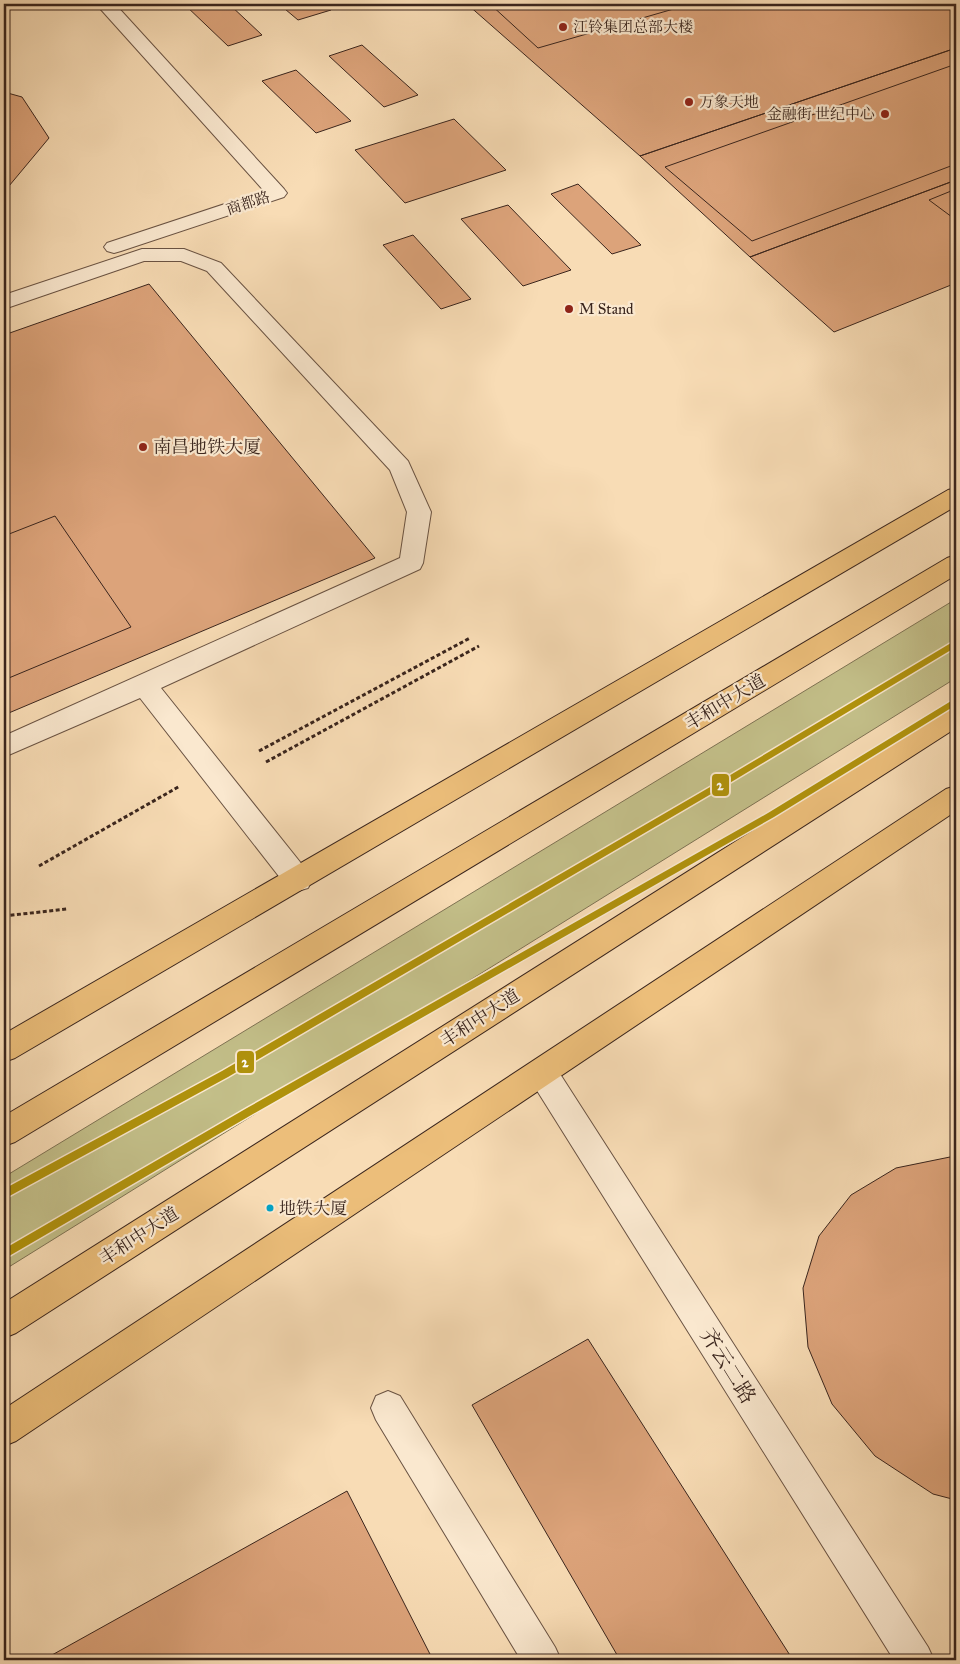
<svg xmlns="http://www.w3.org/2000/svg" width="960" height="1664" viewBox="0 0 960 1664" font-family="'IM FELL Great Primer','Noto Serif SC',serif">
<style>
.green{fill:#c3bf89;stroke:#7e7253}
.building{fill:#dca37a;stroke:#3a251d}
.lines{fill:none;stroke-linecap:round;stroke-linejoin:round}
.minor-casing{stroke:#6a5343;stroke-width:2}
.major-casing{stroke:#3a251d;stroke-width:2}
.path{stroke:#3a251d;stroke-width:3;stroke-dasharray:4 2.5;stroke-linecap:butt}
.minor{fill:#fae8cf;fill-rule:evenodd}
.major{fill:#ecbe7a;fill-rule:evenodd}
.metro-1-casing{stroke:#fae8cf;stroke-width:3}
.metro-1{fill:#b0920c;fill-rule:evenodd}
.poi-dot{fill:#8f2418;stroke:#fae8cf;stroke-width:2}
.bus-dot{fill:#03a2c5;stroke:#fae8cf;stroke-width:2}
.labels{text-anchor:middle;stroke-width:4.5;stroke-linejoin:round;paint-order:stroke}
.far-poi-label{font-size:15px;fill:#3a251d;stroke:#fae8cf;text-anchor:start}
.far-street-label{font-size:15px;fill:#3a251d;stroke:#fae8cf}
.bus-label{font-size:17px;fill:#3a251d;stroke:#fae8cf;text-anchor:start}
.poi-label{font-size:18px;fill:#3a251d;stroke:#fae8cf;text-anchor:start}
.street-label{font-size:18px;fill:#3a251d;stroke:#fae8cf}
.near-street-label{font-size:21px;fill:#3a251d;stroke:#fae8cf}
.line-badge{stroke:#fae8cf;stroke-width:2}
.badge-label{font-size:14px;text-anchor:middle;font-weight:bold;fill:#fff}
</style>
<rect width="100%" height="100%" fill="#f8dcb5"/>
<filter id="stains"><feTurbulence type="fractalNoise" baseFrequency=".004" numOctaves="4"/><feColorMatrix values="0 0 0 0 .2 0 0 0 0 .09 0 0 0 0 .02 0 0 0 .5 -.17"/></filter>
<radialGradient id="worn" r=".72"><stop offset=".6" stop-color="#630" stop-opacity="0"/><stop offset="1" stop-color="#630" stop-opacity=".3"/></radialGradient>
<path class="green" d="M956 599V678L4 1270V1177Z"/>
<path class="building" d="M184 4H229L262 35 228 46Z
M279 4H324L331 10 298 20Z
M467 4H956V48L640 156Z
M490 4H681L684 6 538 48Z
M362 45 418 95 384 107 329 56Z
M956 48V180L750 257 640 156Z
M956 64V164L752 241 665 167Z
M296 70 351 121 316 133 262 81Z
M4 92 22 97 49 138 4 192Z
M454 119 506 170 405 203 355 150Z
M956 180V283L834 332 750 257Z
M578 184 641 245 612 254 551 194Z
M956 189V220L929 200Z
M508 205 571 270 523 286 461 219Z
M413 235 471 299 441 309 383 245Z
M149 284 375 558 4 715V335Z
M55 516 131 627 4 680V536Z
M950 1157 956 1158V1500L933 1494 875 1456 832 1404 808 1347 803 1288 819 1236 851 1195 896 1168Z
M588 1339 793 1660H620L472 1405Z
M347 1491 433 1660H43Z"/>
<g class="lines">
<defs>
<path id="minor" d="M96 4H115L284 189 287 193 284 197 121 251 114 253 107 251 104 247 107 243 264 191Z
M142 249H184L221 263 408 461 431 512 423 563 420 569 161 688 308 872 312 880 308 888 298 891 288 888 140 698 4 757V736L400 558 407 512 390 470 207 271 181 261H144L4 309V295Z
M542 1059 553 1063 928 1647 934 1660H894L531 1081 527 1072 531 1063Z
M388 1391 400 1396 555 1647 561 1660H521L376 1420 371 1408 376 1396Z"/>
<path id="major" d="M956 488V506L15 1058 4 1062V1034L948 490Z
M956 555V575L15 1142 4 1146V1116L947 558Z
M956 705V728L16 1333 4 1338V1303L947 708Z
M956 786V811L16 1441 4 1446V1409L946 789Z"/>
</defs>
<use href="#minor" class="minor-casing"/>
<use href="#major" class="major-casing"/>
<path class="path" d="M259 751 470 638
M266 762 479 646
M39 866 180 786
M4 916 67 909"/>
<use href="#minor" class="minor"/>
<use href="#major" class="major"/>
<defs>
<path id="metro-1" d="M956 640V647L723 787 228 1077 4 1199V1189L222 1071 717 783Z
M956 698V705L774 817 253 1114 4 1259V1249L247 1108 768 813Z"/>
</defs>
<use href="#metro-1" class="metro-1-casing"/>
<use href="#metro-1" class="metro-1"/>
</g>
<g class="poi-dot">
<circle cx="563" cy="27" r="5"/>
<circle cx="689" cy="102" r="5"/>
<circle cx="885" cy="114" r="5"/>
<circle cx="569" cy="309" r="5"/>
<circle cx="143" cy="447" r="5"/>
</g>
<circle class="bus-dot" cx="270" cy="1208" r="4.5"/>
<g class="labels">
<g class="far-poi-label">
<text x="573" y="32">江铃集团总部大楼</text>
<text x="699" y="107">万象天地</text>
<text x="875" y="119" text-anchor="end">金融街 世纪中心</text>
<text x="579" y="314">M Stand</text>
</g>
<g class="far-street-label">
<text transform="translate(248 203) rotate(-18)" y="5">商都路</text>
</g>
<g class="bus-label">
<text x="279" y="1214">地铁大厦</text>
</g>
<g class="poi-label">
<text x="153" y="453">南昌地铁大厦</text>
</g>
<g class="street-label">
<text transform="translate(725 702) rotate(-31)" y="6">丰和中大道</text>
<text transform="translate(480 1018) rotate(-33)" y="6">丰和中大道</text>
<text transform="translate(139 1236) rotate(-33)" y="6">丰和中大道</text>
</g>
<g class="near-street-label">
<text transform="translate(728 1366) rotate(58)" y="7">齐云二路</text>
</g>
</g>
<g class="line-badge">
<rect x="711" y="773" width="19" height="24" rx="5" fill="#b0920c"/>
<rect x="236" y="1050" width="19" height="24" rx="5" fill="#b0920c"/>
</g>
<g class="badge-label">
<text x="720" y="790">2</text>
<text x="245" y="1067">2</text>
</g>
<rect width="960" height="1664" fill="none" stroke="#f8dcb5" stroke-width="20"/>
<rect x="5" y="5" width="950" height="1654" fill="none" stroke="#3a251d" stroke-width="2.5"/>
<rect x="10" y="10" width="940" height="1644" fill="none" stroke="#3a251d"/>
<rect width="100%" height="100%" filter="url(#stains)"/>
<rect width="100%" height="100%" fill="url(#worn)"/>
</svg>
